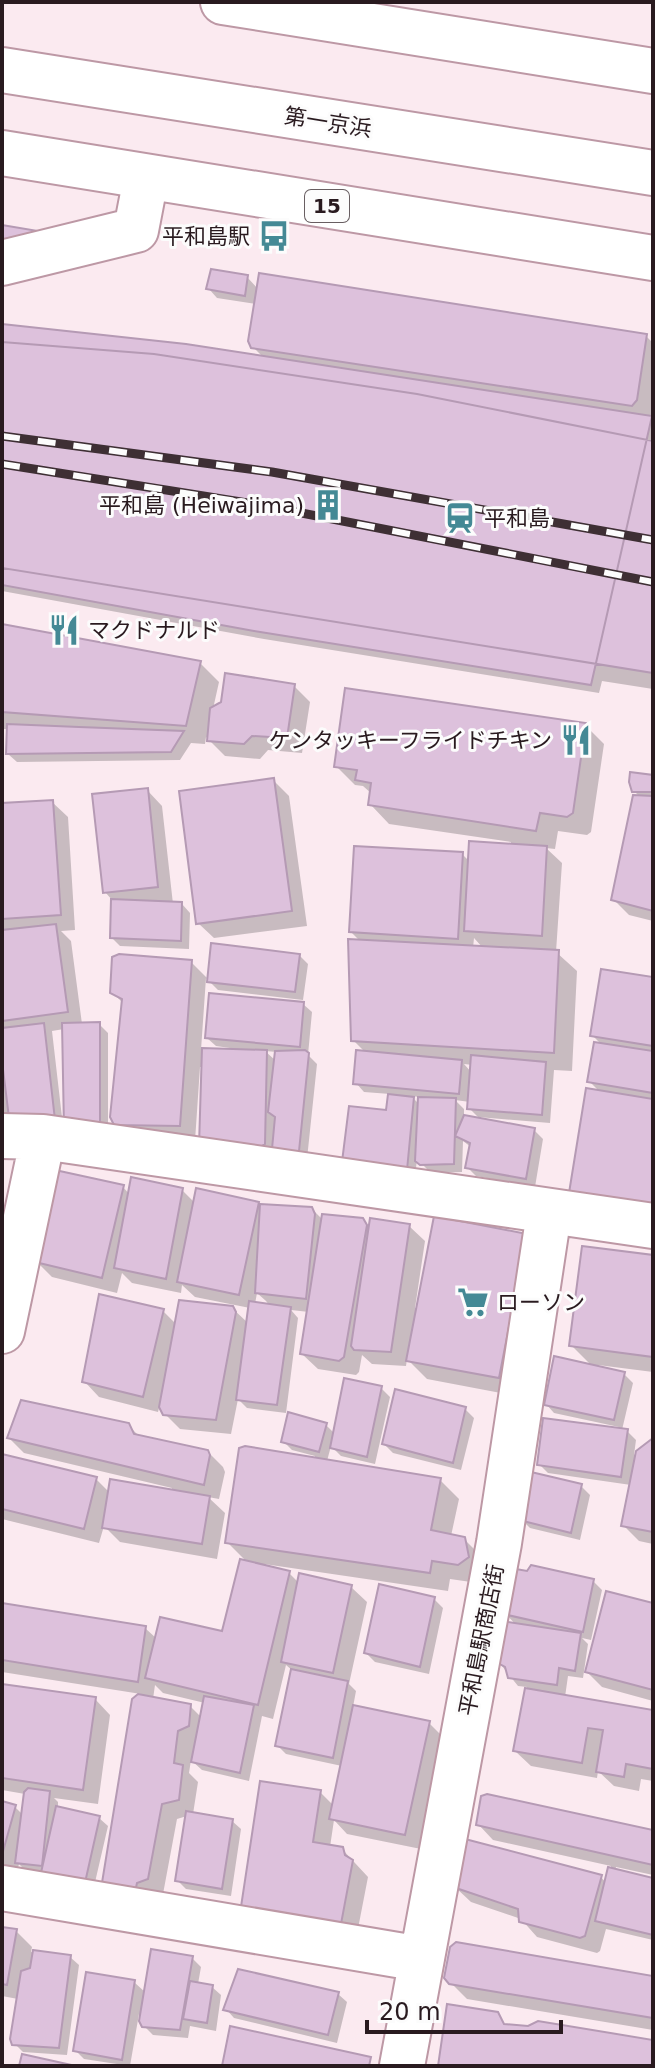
<svg xmlns="http://www.w3.org/2000/svg" width="655" height="2068" viewBox="0 0 655 2068" font-family="'DejaVu Sans','Noto Sans JP',sans-serif">
<style>
.shadow{fill:#0003;fill-rule:evenodd}
.building{fill:#ddc1dc;stroke:#b59ab4;stroke-width:2}
.lines{fill:none;stroke-linecap:round;stroke-linejoin:round}
.minor-casing{stroke:#bd98a5;stroke-width:48}
.trunk-casing{stroke:#bd98a5;stroke-width:48}
.minor{stroke:#fff;stroke-width:44}
.trunk{stroke:#fff;stroke-width:44}
.rail-casing{stroke:#3e2f34;stroke-width:9}
.rail{stroke:#fcfcfc;stroke-width:6;stroke-dasharray:18;stroke-linecap:butt}
.labels{text-anchor:middle;stroke-width:6;stroke-linejoin:round;paint-order:stroke}
.shield{fill:#fcfcfc;stroke:#685e61;stroke-width:2}
.shield-label{font-size:20px;font-weight:bold;fill:#291a1f}
.street-label{font-size:22px;fill:#291a1f;stroke:#fcfcfc}
.poi-label{font-size:22px;fill:#291a1f;stroke:#fcfcfc;text-anchor:end}
</style>
<rect width="100%" height="100%" fill="#fbeaf0"/>
<path class="shadow" d="M247 277 258 289 646 336 653 343V689L602 681 599 693 264 639 2 591V326L264 358 253 347 256 304 217 298 209 289Z
M2 626 200 663 219 682 213 709 294 686 310 702 302 753 268 750 260 759 225 756 206 737 205 744 191 743 180 760 17 762 8 754 9 729H2Z
M585 725 604 744 591 832 587 835 558 831 555 849 546 848 562 863 556 952 577 971 572 1071 554 1070 550 1123 478 1117 469 1108 470 1102 455 1100 464 1109V1117L534 1130 543 1139 535 1187 476 1176 467 1167 471 1147 463 1141 462 1172 431 1173 417 1159 415 1177 353 1170 388 1112 390 1094 364 1092 356 1083 366 1053 353 1040 361 942 351 932 462 854 470 862 511 845V842L389 824 371 805 372 794 363 786 355 785 336 766ZM474 938 483 948H473ZM464 1064 473 1065 472 1073ZM411 1096 420 1097V1105Z
M653 777V921L629 915 613 899 641 798 634 791Z
M273 780 289 796 307 926 214 938 198 923Z
M147 790 162 806 173 904H182L190 913 189 949 120 946 112 938 113 901 105 892Z
M52 802 68 817 75 930 61 931 71 941 82 1024H99L108 1033V1127H2V805ZM64 1029 66 1126H63L52 1031Z
M299 955 308 964 303 1000 218 990 206 978 201 1050 229 1051 230 1048 216 1046 207 1038 303 1004 312 1012 308 1055 317 1064 307 1159 217 1161 204 1067H200L195 1141 132 1139 116 1123 124 1004 112 992 191 962 209 980ZM265 1051 277 1052 276 1061Z
M653 979V1219L601 1093 589 1081 602 1045 592 1035Z
M123 1187 130 1195 182 1190 195 1203 258 1204 312 1209 323 1220H362L370 1228 409 1226 425 1241 415 1308 418 1309 526 1236 517 1396 427 1379 407 1359 406 1366 372 1364 362 1355 359 1372 356 1375 318 1369 302 1354 309 1312 291 1310 298 1318 286 1413 247 1408 238 1399 231 1434 180 1429 164 1413 160 1404 158 1412 99 1397 84 1381 163 1311 176 1324 232 1308 248 1323 250 1308 195 1297 182 1285 181 1293 132 1283 122 1273 117 1293 52 1277 37 1262ZM257 1293 266 1301 270 1306 255 1304Z
M653 1257V1372L598 1365 597 1368 624 1374 633 1383 622 1430 627 1431 636 1440 634 1455 653 1441V1544L639 1541 623 1525 631 1485 548 1473 539 1464 618 1430 619 1427 554 1413 546 1404 593 1367 571 1345Z
M381 1388 390 1397 375 1464 341 1456 331 1446 327 1461 440 1480 459 1499 451 1536 464 1539 483 1558 478 1583 450 1579 448 1591 264 1564V1567L289 1573 299 1583 351 1587 367 1602 349 1684 356 1691 353 1707 429 1723 445 1739 421 1849 347 1834 334 1820 330 1847 342 1849 368 1877 356 1939H260L320 1792 334 1806 342 1766 286 1754 277 1745 293 1671 286 1665 273 1719 262 1716 249 1781 202 1770 191 1760 189 1773 198 1782 193 1814 232 1821 241 1829 231 1896 186 1889 177 1880 187 1816 177 1819 163 1894 118 1910 134 1700 141 1694 2 1672V1605L145 1628 157 1639 224 1634 248 1563 227 1542 314 1459 315 1456 292 1450 283 1441 326 1425 335 1434ZM155 1685 163 1693 205 1703 202 1718 190 1706 153 1699Z
M465 1409 474 1418 461 1470 393 1453 384 1444Z
M128 1425 141 1438 207 1451 223 1467 225 1472 219 1499 208 1497 225 1513 217 1559 120 1542 104 1526 99 1543 2 1519V1456L96 1479 110 1493 171 1491 172 1488 24 1453 9 1438Z
M581 1486 590 1495 580 1540 530 1528 521 1519Z
M593 1581 602 1590 591 1640 582 1638 588 1644 583 1678 568 1676 565 1697 653 1712V1781L641 1779 639 1791 614 1786 598 1771 597 1778 531 1766 515 1751 527 1687 518 1686 498 1661 517 1626 505 1613Z
M434 1599 443 1608 429 1674 375 1662 366 1653Z
M653 1605V1701L602 1687 585 1670Z
M2 1686 95 1699 110 1715 98 1804 54 1798 58 1802V1808L99 1818 108 1826 90 1904 26 1871 19 1864 12 1889 2 1886V1803L15 1807 23 1815 25 1794 2 1790Z
M478 1824 653 1833V1875L616 1867 615 1871 653 1880V1940L606 1929 600 1951 597 1953 537 1937 521 1919 471 1902 455 1887 601 1877 606 1883 611 1866 493 1840Z
M2 1929 16 1931 32 1947 31 1952 70 1957 79 1965 67 2055 23 2052 14 2043 18 1999 2 1996Z
M192 1958 201 1967 198 1984 212 1987 221 1995 216 2031 190 2026 188 2038 153 2035 144 2026 139 2014 130 2066 84 2059 76 2051 134 1982 146 1993Z
M653 1978V2030L467 1999 451 1983Z
M338 1994 347 2002 337 2043 234 2018 226 2009Z"/>
<path class="building" d="M2 225 44 232 2 247Z
M211 269 248 275 245 296 206 289Z
M259 273 647 334 637 400 632 406 251 348 248 341Z
M2 324 186 344 652 416 591 685 254 631 2 585Z
M2 342 154 354 417 394 653 441V673L2 568Z
M2 624 201 661 186 726 2 712Z
M225 673 295 684 287 738 252 736 244 744 207 741 210 708 221 702Z
M345 688 586 723 573 813 567 817 540 813 536 831 368 805 371 783 355 780 357 770 334 767Z
M7 724 79 727 184 731 171 752 6 754Z
M630 772 653 775V792H632L629 782Z
M274 778 292 911 196 924 179 791Z
M148 788 158 887 103 893 92 794Z
M633 795 653 796V911L611 900Z
M53 800 61 915 2 919V803Z
M469 841 547 846 542 936 464 931Z
M354 846 463 852 458 939 349 932Z
M111 899 182 902 181 941 110 938Z
M56 924 68 1012 2 1021V930Z
M348 939 559 950 554 1053 351 1041Z
M211 943 300 954 295 992 207 982Z
M119 954 192 960 180 1126 114 1125 110 1117 122 999 110 993 112 957Z
M601 969 653 977V1046L590 1036Z
M209 993 304 1002 300 1047 205 1038Z
M100 1022V1129H64L62 1023Z
M44 1023 55 1120 10 1126 2 1061V1028Z
M594 1042 653 1051V1093L587 1082Z
M202 1048 267 1050 265 1144 258 1148 199 1146Z
M305 1050 309 1053 299 1151 277 1152 272 1149 275 1117 268 1112 275 1051Z
M356 1050 462 1060 459 1094 353 1084Z
M471 1055 546 1062 542 1115 467 1109Z
M586 1088 653 1099V1207L569 1193Z
M388 1094 414 1097 407 1170 342 1162 349 1106 386 1110Z
M418 1097 456 1098 454 1164 420 1165 415 1161Z
M464 1115 535 1128 526 1179 465 1168 470 1143 455 1136Z
M55 1170 124 1185 102 1278 35 1262Z
M131 1177 183 1188 166 1279 114 1268Z
M196 1188 259 1202 239 1295 177 1282Z
M260 1204 312 1207 315 1214 306 1299 255 1293Z
M322 1214 363 1218 367 1225 344 1357 339 1361 300 1354Z
M434 1216 527 1234 499 1378 406 1361Z
M370 1218 410 1224 391 1352 354 1350 351 1346Z
M582 1246 653 1255V1357L569 1346Z
M99 1294 164 1309 143 1397 82 1382Z
M179 1300 233 1306 236 1312 216 1420 163 1415 159 1407Z
M249 1301 291 1307 277 1405 236 1400Z
M554 1356 625 1372 614 1420 544 1405Z
M344 1378 382 1386 367 1457 330 1448Z
M395 1389 466 1407 453 1463 382 1444Z
M21 1400 129 1423 134 1434 208 1450 210 1455 204 1485 7 1438Z
M288 1412 327 1423 319 1452 281 1442Z
M543 1418 628 1429 621 1477 537 1465Z
M653 1438V1532L621 1526 636 1451Z
M245 1446 441 1478 431 1530 465 1537 469 1557 458 1565 432 1561 430 1573 225 1543 239 1448Z
M2 1454 97 1477 84 1529 2 1509Z
M531 1472 582 1484 571 1533 519 1520Z
M110 1479 210 1496 202 1544 102 1528Z
M240 1559 290 1571 258 1705 145 1678 160 1617 222 1631Z
M531 1565 594 1579 583 1632 503 1614 510 1568 527 1571Z
M299 1573 352 1585 333 1673 281 1662Z
M379 1584 435 1597 420 1667 364 1653Z
M606 1591 653 1603V1690L585 1672Z
M2 1603 146 1626 138 1682 2 1660Z
M502 1621 581 1633 575 1671 559 1668 557 1685 508 1678 505 1667 496 1662Z
M291 1669 348 1681 333 1758 275 1746Z
M2 1684 96 1697 83 1790 2 1778Z
M525 1688 653 1710V1769L626 1764 624 1777 596 1772 603 1730 588 1728 582 1763 513 1751Z
M138 1694 191 1704 189 1726 178 1731 174 1763 183 1765 179 1800 162 1804 148 1879 137 1883 133 1901 100 1895 132 1699Z
M204 1696 254 1705 240 1773 191 1762Z
M353 1705 430 1721 405 1835 329 1819Z
M260 1781 321 1790 313 1842 343 1847 345 1855 353 1860 341 1924 239 1920Z
M28 1788 50 1791 42 1866 15 1863 24 1792Z
M487 1794 653 1830V1865L476 1825 481 1796Z
M2 1801 16 1805 2 1855Z
M56 1806 100 1816 82 1896 38 1886Z
M186 1811 233 1819 222 1889 175 1881Z
M465 1839 602 1875 585 1936 580 1938 519 1922 518 1909 453 1887Z
M608 1867 653 1878V1935L595 1921Z
M2 1927 17 1929 7 1985 2 1984Z
M456 1942 653 1976V2018L449 1984 444 1978 450 1947Z
M151 1949 193 1956 180 2030 142 2027 139 2021Z
M33 1950 71 1955 59 2048 12 2045 10 2039 21 1971 30 1968Z
M238 1969 339 1992 328 2035 223 2010Z
M86 1972 135 1980 122 2060 73 2051Z
M190 1981 213 1985 207 2023 183 2019Z
M447 2004 498 2012 504 2024 528 2026 538 2021 653 2040V2066H438Z
M230 2026 371 2057 369 2066H222Z
M22 2054 76 2066H19Z"/>
<g class="lines">
<defs>
<path id="minor" d="M2 263 136 230 146 178
M2 1136 43 1137 653 1226
M2 1331 43 1137
M2 1888 421 1959
M402 2066 499 1543 549 1213"/>
<path id="trunk" d="M223 2 653 71
M2 70 653 173
M2 153 653 258"/>
</defs>
<use href="#minor" class="minor-casing"/>
<use href="#trunk" class="trunk-casing"/>
<use href="#minor" class="minor"/>
<use href="#trunk" class="trunk"/>
<defs>
<path id="rail" d="M2 436 272 472 653 540
M2 464 261 505 653 582"/>
</defs>
<use href="#rail" class="rail-casing"/>
<use href="#rail" class="rail"/>
</g>
<defs>
<symbol id="bus-bare" viewBox="-9 -9 18 18"><path d="M-5-6H5V4H4V6H2V4H-2V6H-4V4H-5ZM-3.5-4V0h7V-4ZM-3.5 1.2v1.5H-2V1.2ZM2 1.2v1.5H3.5V1.2Z" fill="#448995" stroke="#fcfcfc" stroke-width="2.5" paint-order="stroke"/></symbol>
<symbol id="building-bare" viewBox="-9 -9 18 18"><path d="M-4-6H4V6H1V3H-1V6H-4ZM-2.5-4.3h1.7v1.8h-1.7ZM.8-4.3h1.7v1.8H.8ZM-2.5-1h1.7V.8h-1.7ZM.8-1h1.7V.8H.8Z" fill="#448995" stroke="#fcfcfc" stroke-width="2.5" paint-order="stroke"/></symbol>
<symbol id="station-bare" viewBox="-9 -9 18 18"><path d="M-3-6H3Q5-6 5-4V2Q5 4 3 4L4.5 6H3L1.5 4h-3L-3 6H-4.5L-3 4Q-5 4-5 2V-4Q-5-6-3-6ZM-3.5-4v3h7v-3ZM-3.5 1v1.5H-2V1ZM2 1v1.5H3.5V1Z" fill="#448995" stroke="#fcfcfc" stroke-width="2.5" paint-order="stroke"/></symbol>
<symbol id="restaurant-bare" viewBox="-9 -9 18 18"><path d="M-5-6h1v4h1v-4h1v4h1v-4h1v5L-1.5 .5V6h-2V.5L-5-1ZM5-6V6H3V1.5H1.5Q1.5-4 5-6Z" fill="#448995" stroke="#fcfcfc" stroke-width="2.5" paint-order="stroke"/></symbol>
<symbol id="supermarket-bare" viewBox="-9 -9 18 18"><path d="M-6-5.5h2.5l.6 2H6L4.5 2H-2.5L-4.4-4H-6ZM-1.5 3.2a1.3 1.3 0 1 0 .1 0ZM3 3.2a1.3 1.3 0 1 0 .1 0Z" fill="#448995" stroke="#fcfcfc" stroke-width="2.5" paint-order="stroke"/></symbol>
</defs>
<g fill-rule="evenodd">
<use href="#bus-bare" x="252" y="214" width="44" height="44"/>
<use href="#building-bare" x="306" y="483" width="44" height="44"/>
<use href="#station-bare" x="438" y="496" width="44" height="44"/>
<use href="#restaurant-bare" x="42" y="608" width="44" height="44"/>
<use href="#restaurant-bare" x="554" y="718" width="44" height="44"/>
<use href="#supermarket-bare" x="451" y="1280" width="44" height="44"/>
</g>
<g class="labels">
<rect class="shield" x="305" y="190" width="44" height="32" rx="6"/>
<g class="shield-label">
<text x="327" y="213">15</text>
</g>
<g class="street-label">
<text transform="translate(328 122) rotate(9)" y="8">第一京浜</text>
<text transform="translate(481 1640) rotate(-79)" y="8">平和島駅商店街</text>
</g>
<g class="poi-label">
<text x="250" y="244">平和島駅</text>
<text x="304" y="513">平和島 (Heiwajima)</text>
<text x="484" y="526" text-anchor="start">平和島</text>
<text x="88" y="638" text-anchor="start">マクドナルド</text>
<text x="552" y="748">ケンタッキーフライドチキン</text>
<text x="497" y="1310" text-anchor="start">ローソン</text>
</g>
</g>
<rect width="655" height="2068" fill="none" stroke="#291a1f" stroke-width="8"/>
<path d="M367 2020v12h194v-12" fill="none" stroke="#291a1f" stroke-width="4"/>
<text x="379" y="2020" font-size="24" fill="#291a1f" stroke="#fcfcfc" stroke-width="6" paint-order="stroke">20 m</text>
</svg>
